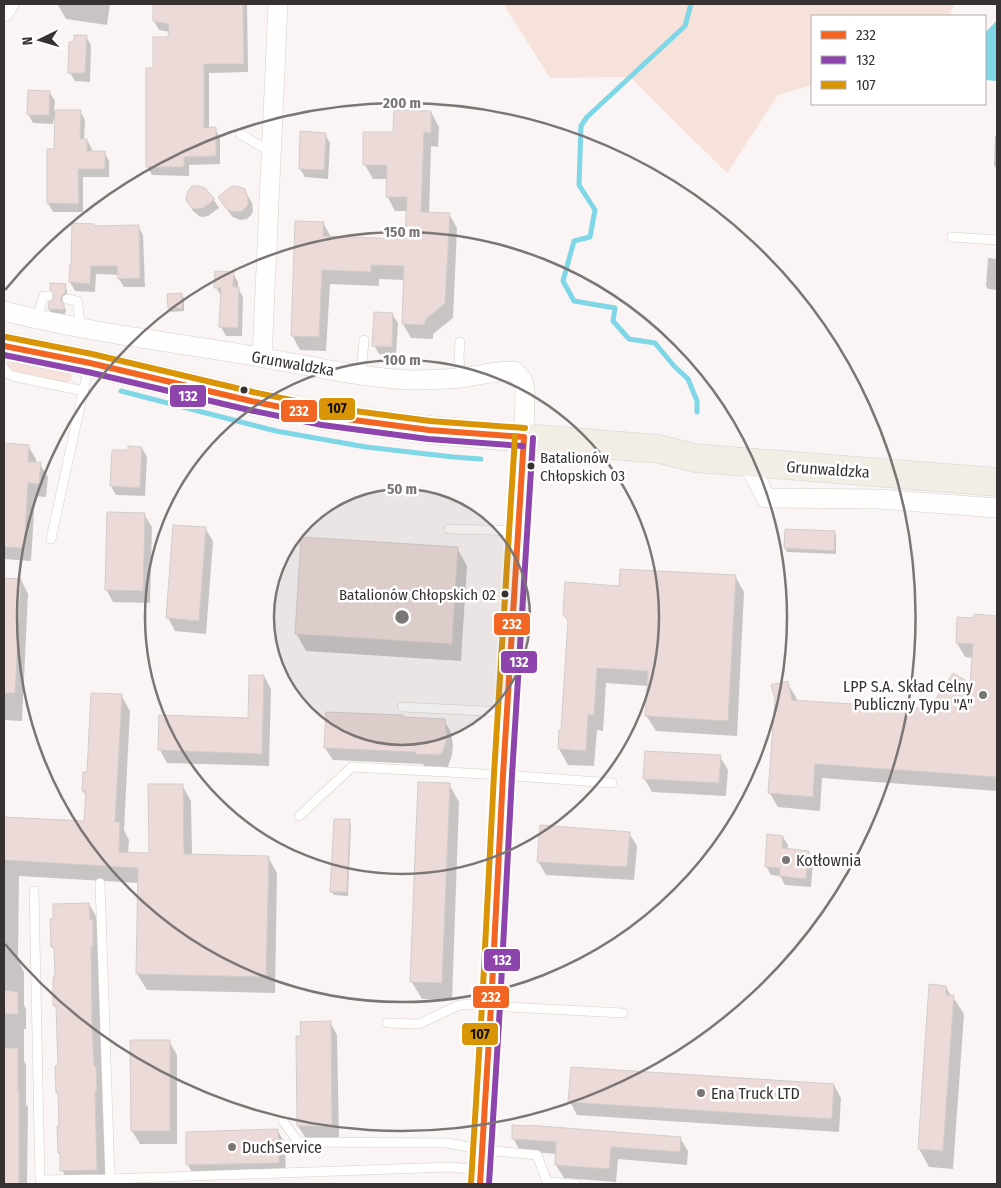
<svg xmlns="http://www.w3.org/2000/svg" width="1001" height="1188" viewBox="0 0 1001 1188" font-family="'Fira Sans Condensed',sans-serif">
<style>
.green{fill:#f6e2da}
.water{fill:#7fd6e7}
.shadow{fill:#0003}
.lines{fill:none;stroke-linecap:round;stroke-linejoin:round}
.stream{stroke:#7fd6e7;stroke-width:5}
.building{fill:#ebdad7;stroke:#d2cdcc}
.service-casing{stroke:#d4d0ce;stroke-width:10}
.minor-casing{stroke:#d4d0ce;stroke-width:20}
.tertiary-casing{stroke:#d4d0ce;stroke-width:25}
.primary-casing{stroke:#d5d2d2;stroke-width:29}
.service{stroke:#fefefd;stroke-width:9}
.minor{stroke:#fefefd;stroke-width:19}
.tertiary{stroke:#fefefd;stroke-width:24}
.primary{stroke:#f2eee6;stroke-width:28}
.bus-1-casing{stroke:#fff;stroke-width:10}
.bus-2-casing{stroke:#fff;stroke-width:10}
.bus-3-casing{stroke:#fff;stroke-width:10}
.bus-1{stroke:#f26522;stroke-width:6}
.bus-2{stroke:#8e44ad;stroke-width:6}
.bus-3{stroke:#da9507;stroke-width:6}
.ring{fill:none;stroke:#7b7675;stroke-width:2.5}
.bus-dot{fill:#373231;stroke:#fff;stroke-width:2}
.poi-dot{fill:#7b7675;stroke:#fff;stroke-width:2}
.labels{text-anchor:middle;stroke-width:5;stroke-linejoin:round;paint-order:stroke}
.bus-label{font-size:15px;fill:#373231;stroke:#fff;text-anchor:start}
.street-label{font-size:16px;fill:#373231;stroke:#fff}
.poi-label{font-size:16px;fill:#373231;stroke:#fff;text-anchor:start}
.centre{fill:#7b7675;stroke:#fff;stroke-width:2.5}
.ring-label{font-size:15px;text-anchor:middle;font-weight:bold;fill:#7b7675;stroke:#fff;stroke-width:5;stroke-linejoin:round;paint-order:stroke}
.line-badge{stroke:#fff;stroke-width:2}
.badge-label{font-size:14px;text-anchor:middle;font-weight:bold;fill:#fff}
.pale-badge-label{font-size:14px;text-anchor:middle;font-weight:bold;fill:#111}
</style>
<rect width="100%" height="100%" fill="#faf5f4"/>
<path class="green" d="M499 4H955L949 16H812V85L778 95 727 173 630 77 550 78 504 5Z
M8 360 69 372 72 375 71 380 67 383 14 371 7 365Z"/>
<path class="water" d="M997 20V81L985 80V33Z"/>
<path class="shadow" d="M58 4H110L107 25 66 19 58 5Z
M154 4H247L248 72 209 73V129H215L220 137V164L189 165V176L152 175 147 166 155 69 169 39 170 32 159 30 154 21Z
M86 37 91 45 90 82 75 81 70 73 75 43Z
M50 93 55 101 54 111H80L85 120 84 140H87L92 149 91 152H104L109 161V177H83V212H53L48 203 55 150 56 118H54L53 124 33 123 28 114Z
M431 112 439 127 438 147 431 146 429 214H449L457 228 453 318 433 334V339L411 338 403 324 405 280 379 279V286L330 284 326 351 300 350 292 335 323 223 331 237 407 240 408 211H395L387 196 388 179H373L365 165 395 133Z
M325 134 330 143 328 179 305 177 300 169Z
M995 136H997V170L994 165Z
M204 189 214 200 219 208 208 216 202 217 199 216 193 211 188 202Z
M246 193 252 203 253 210 252 214 247 219 240 220 233 217 224 206 219 198Z
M94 225 95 228 138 226 143 235 145 287H124L119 279V275L96 274 95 292 75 291 70 282Z
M988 258 997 259V290L988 289 986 286Z
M233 273 238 282V288L243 297 242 336H226L221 327V296L216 287Z
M65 286 67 290V297L64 299 62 303 66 310 65 314 52 313 49 309 54 300 55 295 51 290Z
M181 294 184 298V311L171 312 169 308Z
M392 314 398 323 396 355 379 354 374 345Z
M4 445 28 446 36 459V463L40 464 48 477 46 497 35 496 31 561 4 559Z
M142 448 147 457 145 496 116 495 111 486 130 452Z
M144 514 152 527 150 603 113 602 106 589Z
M205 528 213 541 206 634 175 631 168 618Z
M834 532 836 536V554L787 552 785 548Z
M457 548 467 566 461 661 306 651 296 633Z
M735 576 744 592 737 736 656 731 646 715 649 686 606 683 603 731 597 730 594 766 568 765 559 749 562 732 620 587Z
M4 580H21L28 594 22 721 4 720Z
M976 616 997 617V791L822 778 820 811 778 807 769 792 787 683 796 697 797 701 929 710 971 685 973 658 965 657 957 643 975 620Z
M264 676 271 689 269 766 167 763 160 750 249 719Z
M121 695 130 711 124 830 129 840 128 854H151L182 785 191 801 192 855 268 857 277 873 275 993 147 990 137 974 139 883 19 876 18 960 24 972V1005L26 1009V1029H24V1061L26 1065V1104L28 1107 27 1184H4V819L86 822 87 797 83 791 88 773Z
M404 718 444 720 451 732 453 745 452 755 448 767 424 766 423 764 333 760 325 748Z
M720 757 728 770 726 796 652 792 644 778Z
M449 784 459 802 452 1000 422 999 411 981Z
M349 821 351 825 348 896 334 895 331 891Z
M629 833 637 846 634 880 546 875 538 861Z
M783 837 788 845 787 850 808 852 813 861 811 887 785 885 780 876 771 875 766 866Z
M89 904 99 921 106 1184H70L62 1170 61 1156 59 1153 61 1127 60 1097 57 1093 56 1067H59L57 1010 55 1006 56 979V952L52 946Z
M930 986 946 987 951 996 953 997 964 1014 953 1169 929 1167 919 1149Z
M330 1022 337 1035 339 1139H306L298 1126 297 1037H302Z
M169 1041 177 1055V1144H140L132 1131Z
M834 1085 841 1098 839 1132 577 1115 570 1102Z
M278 1131 285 1144 286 1176 195 1178 188 1165Z
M513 1138H680L688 1151 687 1165 618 1159 616 1182 564 1178 556 1165 557 1154 520 1151Z"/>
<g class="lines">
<path class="stream" d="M691 4 685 26 587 117 581 126 579 185 595 210 590 237 574 241 563 281 574 301 615 308 613 321 629 339 655 343 674 366 688 379 697 401V412
M121 391 276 431 366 447 453 457 481 459"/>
</g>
<path class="building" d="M153 4H243L244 64H204V128L216 127V156L184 157V167H146V68H153V37H168L169 24 153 21Z
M74 35H87L85 73H68L69 42H74Z
M28 90 50 91 49 115H27Z
M55 110H81L80 139H87V151H105V169H78L79 204 47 203V149H54Z
M394 110 431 111V133L424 132 421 212 450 213 445 303 425 320V325L402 324 404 266 371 265V272L322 270 319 337 291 336 295 221 324 222 323 236 405 239 407 197H386L387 165H363V132H393Z
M300 131 326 133 324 170 299 169Z
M192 186H198L205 188 215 199 203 208 196 209 192 208 187 202 186 198 188 191Z
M233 186H237L245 189 248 197V205L242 211 238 212 230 211 227 209 218 197 229 188Z
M72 223 94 224V226L139 225 140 278 118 279 117 266H91L90 284 69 282 70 264 71 265Z
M215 271 234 272 233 287H239L238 328 219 327 221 288H214Z
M50 283 66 284 65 293 62 295 61 298V301L64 304V310L48 309 49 302 53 300 54 296 53 292 50 290Z
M182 293V308H168L167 294Z
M374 312 393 313 392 347 372 346Z
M4 443 29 445 28 462H41L39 484 28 483 24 548 4 547Z
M128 446 142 447 140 488 110 486 112 450H128Z
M107 512 145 513 143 591 105 590Z
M173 525 206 527 199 621 166 618Z
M785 529 835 531 834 551 784 548Z
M301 537 458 547 452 644 295 634Z
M620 569 736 575 728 721 645 716 648 671 597 668 594 715H588L586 751 558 749 559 730H561L568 621 563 614 565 582 619 586Z
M4 578 21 579 15 693H4Z
M974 614 997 616V777L815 764 813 797 768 793 775 699 771 685 788 681 792 700 929 709 953 673 970 683 973 644 956 643 957 617 974 618Z
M249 675H264L262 754 158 750 159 715 248 718Z
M91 693 122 694 115 822H120L119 852 149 853 148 784H183L184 854 269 856 266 977 136 974 138 868 4 860V817L84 821 86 791H82L83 772H87Z
M326 712 403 715 404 717 445 719 447 738 445 745 441 755 416 754 415 752 324 748Z
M645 751 721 755 719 783 643 779Z
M418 782 450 783 442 983 410 982Z
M334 819H350L347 892H330Z
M540 825 630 832 627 867 537 862Z
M767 834 783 836 782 848 809 851 806 879 779 876 780 868 765 867Z
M89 903 90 920 93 919V947H91L92 1023 94 1066H96L97 1092H95L97 1170 60 1171V1153H58L57 1126H59L58 1093H56L55 1066H58L56 1006H53V977H55L54 947H51L50 919H53V904Z
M929 984 946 986V995H954L943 1151 918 1149Z
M4 990 18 992V1014H4Z
M331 1021 332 1126H297L296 1036H301L300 1022Z
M130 1040H170V1131H131Z
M4 1048H18V1090H19V1184H4Z
M571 1067 834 1084 832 1119 568 1102Z
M512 1125 527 1126V1125L681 1137 680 1152 611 1147 609 1169 555 1165 556 1142 512 1139Z
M278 1129 279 1163 186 1165V1132Z"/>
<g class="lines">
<defs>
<path id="service" d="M240 134 261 146 272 147
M952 237 997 240
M67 299 77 301 81 328
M36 319 44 296H48
M460 342 459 357 461 378
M4 368 7 373 12 376 84 391
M361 376 364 340
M449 529 518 531
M51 539 89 365
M402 707 505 712
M299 816 352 767 503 775 612 783
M100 883 110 1179
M34 891 40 1180 110 1179 450 1167 481 1170
M387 1023 419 1024 459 1005 474 1004 491 1006 623 1013
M283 1121 298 1142 448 1143 483 1150 537 1155 547 1182 576 1184"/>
<path id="minor" d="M4 12 9 4
M4 311C86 332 171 342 254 356 307 365 359 378 412 380 428 380 446 379 462 378 479 375 496 371 514 371L522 379 525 389 524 437
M262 357 278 4
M748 463 766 498 879 499 997 508"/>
<path id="tertiary" d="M480 1184 491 1006 503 775 524 437"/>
<path id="primary" d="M4 346 90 363 251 401 324 416 429 430 659 449 695 458 997 482"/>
</defs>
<use href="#service" class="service-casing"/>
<use href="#minor" class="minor-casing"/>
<use href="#tertiary" class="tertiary-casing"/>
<use href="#primary" class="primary-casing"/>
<use href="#service" class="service"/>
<use href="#minor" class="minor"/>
<use href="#tertiary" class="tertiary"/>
<use href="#primary" class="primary"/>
<defs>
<path id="bus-1" d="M4 346 90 363 251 401 324 416 429 430 524 437
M480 1184 491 1006 503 775 524 437"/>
<path id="bus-2" d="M4 355 88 372 249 410 322 425 428 439 523 446
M489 1184 500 1006 512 775 533 438"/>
<path id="bus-3" d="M6 337 92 354 253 392 325 407 430 421 525 428
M471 1183 482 1006 494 774 515 436"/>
</defs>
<use href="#bus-1" class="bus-1-casing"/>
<use href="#bus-2" class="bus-2-casing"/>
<use href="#bus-3" class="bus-3-casing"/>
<use href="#bus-1" class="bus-1"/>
<use href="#bus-2" class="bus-2"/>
<use href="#bus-3" class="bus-3"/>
</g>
<circle cx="402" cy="617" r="128" fill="#7b7675" fill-opacity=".12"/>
<g class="ring">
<circle cx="402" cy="617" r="128"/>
<circle cx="402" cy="617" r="257"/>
<circle cx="402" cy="617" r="385"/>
<path d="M5 290A514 514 0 1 1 5 944"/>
</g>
<g class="bus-dot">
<circle cx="244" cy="390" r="4.5"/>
<circle cx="531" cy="466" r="4.5"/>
<circle cx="505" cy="594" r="4.5"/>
</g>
<g class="poi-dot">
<circle cx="983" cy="695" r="5"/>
<circle cx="786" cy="860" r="5"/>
<circle cx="701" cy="1093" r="5"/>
<circle cx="232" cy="1147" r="5"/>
</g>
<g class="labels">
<g class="bus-label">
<text x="540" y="463">Batalionów<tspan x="540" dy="18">Chłopskich 03</tspan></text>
<text x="496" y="600" text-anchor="end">Batalionów Chłopskich 02</text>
</g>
<g class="street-label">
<text transform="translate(293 363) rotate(10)" y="6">Grunwaldzka</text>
<text transform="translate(828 469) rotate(4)" y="6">Grunwaldzka</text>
</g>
<g class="poi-label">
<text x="973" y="692" text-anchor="end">LPP S.A. Skład Celny<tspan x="973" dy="18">Publiczny Typu "A"</tspan></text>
<text x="796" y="866">Kotłownia</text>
<text x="711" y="1099">Ena Truck LTD</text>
<text x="242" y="1153">DuchService</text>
</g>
</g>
<circle cx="402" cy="617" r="8" class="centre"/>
<g class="ring-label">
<text x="402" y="108">200 m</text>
<text x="402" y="237">150 m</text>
<text x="402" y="365">100 m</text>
<text x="402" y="494">50 m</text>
</g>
<g class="line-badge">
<rect x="169" y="384" width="38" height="24" rx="5" fill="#8e44ad"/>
<rect x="318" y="397" width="38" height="24" rx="5" fill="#da9507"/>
<rect x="280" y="399" width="38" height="24" rx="5" fill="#f26522"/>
<rect x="493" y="612" width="38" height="24" rx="5" fill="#f26522"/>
<rect x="500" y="650" width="38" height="24" rx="5" fill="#8e44ad"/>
<rect x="483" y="948" width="38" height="24" rx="5" fill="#8e44ad"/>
<rect x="472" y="985" width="38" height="24" rx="5" fill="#f26522"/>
<rect x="461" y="1022" width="38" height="24" rx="5" fill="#da9507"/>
</g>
<g class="badge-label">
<text x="188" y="401">132</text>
<text x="299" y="416">232</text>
<text x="512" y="629">232</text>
<text x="519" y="667">132</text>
<text x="502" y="965">132</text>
<text x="491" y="1002">232</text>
</g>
<g class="pale-badge-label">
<text x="337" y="413">107</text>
<text x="480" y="1039">107</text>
</g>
<rect width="1001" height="1188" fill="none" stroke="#373231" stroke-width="10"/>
<rect x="811" y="15" width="175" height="90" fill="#ffffff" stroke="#afadad"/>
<rect x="821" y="31" width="25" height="8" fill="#f26522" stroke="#afadad"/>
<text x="856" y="40" font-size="15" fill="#373231">232</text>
<rect x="821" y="56" width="25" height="8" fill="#8e44ad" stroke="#afadad"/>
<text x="856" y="65" font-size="15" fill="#373231">132</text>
<rect x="821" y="81" width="25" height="8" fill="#da9507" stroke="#afadad"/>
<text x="856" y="90" font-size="15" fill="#373231">107</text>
<g transform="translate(40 40) rotate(265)" stroke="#ffffff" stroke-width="4" paint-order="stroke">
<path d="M0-4L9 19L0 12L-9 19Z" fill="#373231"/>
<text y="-8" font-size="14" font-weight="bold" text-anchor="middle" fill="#373231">N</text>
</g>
</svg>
